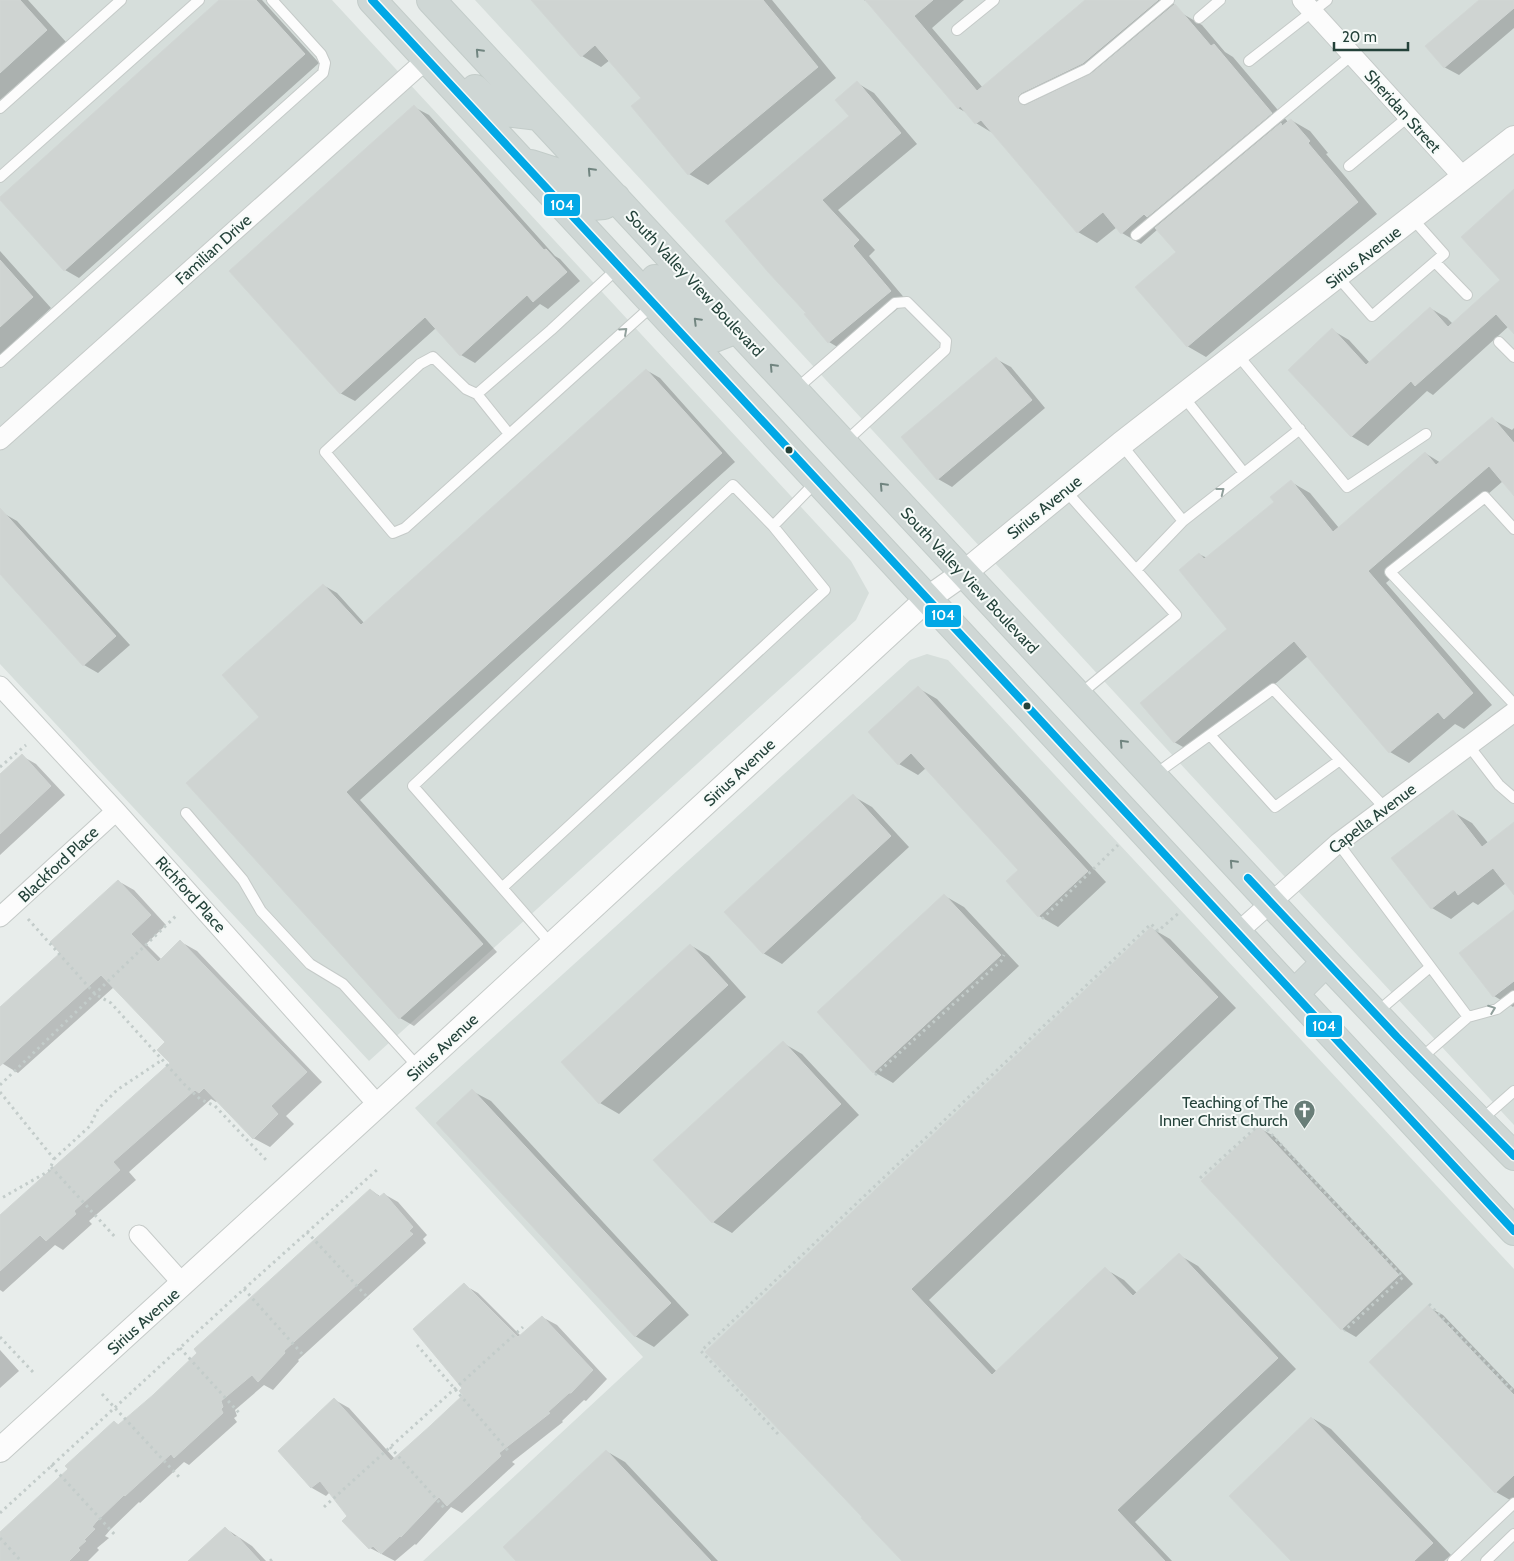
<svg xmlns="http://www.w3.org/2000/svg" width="1514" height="1561" viewBox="0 0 1514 1561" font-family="Cabin,sans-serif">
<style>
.built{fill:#d6dedb}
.shadow{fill:#0003}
.building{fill:#cfd4d2;stroke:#d1d6d4}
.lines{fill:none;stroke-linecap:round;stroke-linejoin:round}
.service-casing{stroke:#c5cac8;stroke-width:12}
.minor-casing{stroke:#c5cac8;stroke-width:21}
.tertiary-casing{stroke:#c5cac8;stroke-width:26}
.primary-casing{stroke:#c3ccc9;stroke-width:30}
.path{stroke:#c3ccca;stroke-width:3;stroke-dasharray:2.5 4;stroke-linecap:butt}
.service{stroke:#fcfcfc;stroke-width:10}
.minor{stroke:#fcfcfc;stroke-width:19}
.tertiary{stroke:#fcfcfc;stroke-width:24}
.primary{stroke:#cfd7d5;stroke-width:28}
.bus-1-casing{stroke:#f7fbf9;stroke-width:11}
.bus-1{stroke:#02a8e6;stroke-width:8}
.oneway{stroke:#718580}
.oneway2{stroke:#909f9b}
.bus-dot{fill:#24423a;stroke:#f7fbf9;stroke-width:2}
.labels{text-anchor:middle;stroke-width:4;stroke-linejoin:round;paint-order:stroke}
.street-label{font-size:16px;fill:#24423a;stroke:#f7fbf9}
.poi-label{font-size:16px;fill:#24423a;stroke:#f7fbf9;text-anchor:end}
.line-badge{stroke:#f7fbf9;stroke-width:2}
.badge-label{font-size:14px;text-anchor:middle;font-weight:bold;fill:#fff}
</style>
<rect width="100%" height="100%" fill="#e8edeb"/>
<path class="built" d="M0 0H332L851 561 869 593 856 620 369 1061 0 664Z
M475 0H1514V1125Z
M927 654 948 660 1514 1269V1561H423L643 1357 415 1108 910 660Z"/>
<path class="shadow" d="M0 0H28L66 42 0 100Z
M221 0H262L319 63 79 278 65 270Z
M532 0H772L836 78 708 185 689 174 643 98 610 60 601 67 582 56Z
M864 0H964L932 28 983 88 1087 0H1170L1183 14 1202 25 1225 52 1233 57 1288 122 1291 120 1310 131 1328 153 1326 154 1377 214 1206 357 1187 346 1178 253 1158 229 1141 244 1122 233 1117 227 1097 243 1078 232 994 134 976 123 967 113 958 108 870 3Z
M1481 0H1514V28L1459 75 1444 67Z
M857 83 874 93 917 144 838 210 875 250 869 256 907 301 846 352 829 342 807 313 769 271 851 116Z
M414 107 429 115 555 256 560 259 580 281 548 309 540 304 475 363 461 355 436 328 355 401 340 393Z
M1514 195V332L1509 326 1433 395 1427 391 1368 446 1351 436 1332 330 1349 340 1370 363 1430 308 1447 318 1453 324 1502 280Z
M0 251 51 308 0 355Z
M996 359 1011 367 1045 408 952 487 938 479Z
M646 370 660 378 735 462 360 800 497 952 414 1026 400 1018 188 783 261 717 323 585 337 593 365 624Z
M1492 419 1512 430 1514 428V494L1503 481 1386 583 1492 705 1464 729 1455 724 1409 763 1390 752 1308 656 1194 753 1174 742 1228 629 1199 554 1207 558 1276 502 1291 482 1310 493 1339 528 1425 453 1441 463Z
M3 513 17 521 130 645 98 673 84 665 0 573V515Z
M918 688 937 699 1106 882 1058 927 1039 916 1020 870 926 768 918 775 899 764Z
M22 756 36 764 65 795 0 855V776Z
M853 796 872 807 909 847 782 964 763 953Z
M1453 812 1472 823 1489 844 1514 824V893L1506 883 1478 905 1473 902 1451 919 1432 908Z
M118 881 134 890 166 925 146 944 162 960 181 942 197 951 322 1082 286 1116 294 1124 270 1147 253 1138 218 1100 216 1102 211 1099 129 1172 136 1180 89 1221 92 1224 63 1250 55 1245 3 1292 0 1290V1217L172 1063 167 1042 114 987 18 1073 0 1062V1009L62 953Z
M945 896 964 907 1019 966 893 1083 874 1072Z
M1514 911V1006L1513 1007 1494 996Z
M1151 928 1170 939 1236 1008 929 1300 997 1372 1105 1269 1124 1280 1138 1294 1179 1255 1198 1266 1296 1369 1135 1522 1172 1561H903L864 1517 707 1352Z
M690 945 709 956 746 997 619 1114 600 1103Z
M783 1043 802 1054 859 1115 732 1233 713 1222Z
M472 1091 491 1101 689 1315 654 1347 635 1336Z
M1259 1128 1274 1136 1413 1284 1356 1337 1342 1329Z
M371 1190 381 1197 384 1194 398 1202 427 1235 423 1239 426 1243 298 1360 299 1361 273 1390 264 1385 235 1410 237 1416 234 1418 237 1422 189 1465 184 1462 140 1503 139 1502 110 1530 105 1536 109 1538 97 1548 99 1550 88 1561H0V1534L35 1503 115 1422 119 1425 154 1396Z
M464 1285 478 1293 521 1336 542 1317 557 1325 607 1379 586 1401 584 1400 562 1421 563 1422 512 1462 515 1464 462 1513 451 1507 416 1545 415 1544 395 1561 370 1548 349 1517 330 1492 326 1496 312 1488 280 1451 335 1400 349 1408 395 1459 465 1395Z
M1428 1307 1443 1315 1514 1389V1497L1510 1500 1496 1492 1371 1362Z
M0 1350 19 1371 0 1388Z
M1312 1418 1331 1429 1451 1555 1444 1561H1293Z
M606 1451 625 1462 718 1561H518Z
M225 1528 252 1546 266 1561H189Z"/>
<path class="building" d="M0 0H20L47 30 0 73Z
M219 0H256L305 54 64 271 0 200V197Z
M531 0H763L818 67 688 175 631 106 641 98 595 45 581 57Z
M865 0H933L914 16 977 91 1085 0H1158L1083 63 1021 93 1018 96V101L1024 106 1091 74 1175 4 1211 46 1214 44 1272 113 1147 217 1144 214 1121 234 1103 212 1077 233 981 120 975 124 960 106 958 109Z
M1479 0H1514V8L1444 68 1425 46Z
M857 81 901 133 822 200 859 240 853 246 891 291 828 343 804 314 806 313 768 272 725 221 849 116 835 100Z
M414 105 544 250 546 249 567 272 533 302 527 295 460 356 425 317 340 394 229 271Z
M1291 119 1310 141 1308 143 1358 202 1187 347 1135 287 1176 252 1155 228 1281 123 1282 126Z
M1514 189V334L1496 314 1415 386 1411 381 1351 437 1288 370 1332 328 1366 365 1430 307 1448 327 1500 280 1461 237Z
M0 260 33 297 0 327Z
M996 357 1032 400 937 480 901 437Z
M646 369 722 453 346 792 483 944 399 1019 186 783 259 717 222 675 323 584 361 625Z
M1492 417 1514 443V496L1489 466 1368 571 1473 693 1444 719 1438 712 1389 753 1294 641 1174 743 1140 703 1227 629 1179 570 1199 553 1204 559 1274 502 1270 497 1291 480 1333 532 1425 452 1436 465Z
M0 508 116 636 83 666 0 574Z
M918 686 1088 871 1038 917 1006 881 1018 870 911 753 898 765 868 732Z
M22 754 51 786 0 834V774Z
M853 794 891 836 763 954 724 912Z
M1453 810 1482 847 1514 822V895L1493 868 1458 895 1455 890 1431 909 1391 858Z
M118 880 151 915 131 934 158 962 180 940 307 1072 271 1106 278 1114 253 1139 204 1088 199 1093 195 1090 113 1162 120 1170 74 1211 76 1214 46 1241 40 1235 0 1271V1215L170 1063 157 1050 165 1042 101 975 0 1066V1007L60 953 50 942Z
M944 894 1001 955 873 1073 817 1012Z
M1514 910V981L1493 997 1459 953Z
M1151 927 1218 997 911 1289 992 1375 1105 1267 1133 1296 1179 1253 1278 1358 1117 1510 1165 1561H902L861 1518 862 1517 705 1352Z
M690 944 728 985 599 1104 561 1062Z
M783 1041 841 1104 712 1223 653 1160Z
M472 1089 671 1303 635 1337 436 1123Z
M1259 1126 1399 1275 1341 1330 1201 1181Z
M370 1189 379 1197 384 1193 413 1227 409 1231 413 1234 284 1351 285 1353 258 1382 252 1375 221 1401 223 1407 221 1409 223 1413 174 1458 171 1454 125 1496 124 1495 96 1522 92 1527 95 1529 84 1540 86 1541 78 1548 80 1550 69 1561H0V1532L68 1469 65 1466 114 1421 118 1425 153 1395 197 1353 194 1349Z
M464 1283 518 1337 542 1316 593 1370 571 1393H569L548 1412 550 1413 499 1453 501 1456 447 1506 439 1497 401 1537 400 1536 381 1554 373 1546 369 1549 342 1521 347 1516 320 1481 311 1488 278 1451 334 1398 391 1461 430 1426 463 1395 459 1391 462 1388 413 1329Z
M1428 1305 1514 1395V1475L1495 1493 1369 1362Z
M1311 1417 1433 1543 1414 1561H1291L1229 1496Z
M606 1450 711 1561H516L503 1547Z
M225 1527 235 1537 237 1536 260 1561H188Z"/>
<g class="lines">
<defs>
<path id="service" d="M1199 18 1220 0
M957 30 994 0
M1249 61 1327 0
M1024 99 1087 69 1169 0
M0 108 121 0
M1349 166 1408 117
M0 177 199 0
M1136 235 1352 55
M1435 262 1467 295
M619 267 551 330 477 394 466 389 433 357 420 364 325 452 393 533 405 528 653 305
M1337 276 1372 316 1444 254 1412 218
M1499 342 1514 357
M1237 354 1347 487 1426 434
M0 362 323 73 325 63 321 54 272 0
M795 390 895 303 907 302 946 341 945 350 844 443
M477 394 509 434
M1183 396 1244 473
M1121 444 1183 521
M1065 490 1176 615 1079 695
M773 526 816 482
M1514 529 1485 497 1390 572 1514 704
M1136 570 1183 521 1300 429
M1210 735 1275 807 1340 760
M1469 746 1499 785 1514 798
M1153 776 1273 689 1385 808
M186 813 243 880 261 911 310 964 343 984 419 1068
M1338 843 1468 1017
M503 887 825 590 773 526 733 485 413 786 552 945
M1376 1013 1430 967
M1420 1059 1468 1017 1497 1009 1514 996
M1480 1121 1514 1091
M1453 1561 1514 1503
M1486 1561 1514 1534"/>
<path id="minor" d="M1302 0 1464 178
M0 440 427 59
M0 686 116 811 378 1105
M0 917 116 811
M1238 932 1338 843 1514 712
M139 1235 183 1284"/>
<path id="tertiary" d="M0 1450 378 1105 927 599 964 573 1121 444 1514 138"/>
<path id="primary" d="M372 0 1514 1231
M431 0 1326 962 1419 1060 1514 1156
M475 89 497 111 539 116
M531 164 559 173 582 197 592 206 604 205 616 198
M655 279 714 338 737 329
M1294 994 1326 962"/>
</defs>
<use href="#service" class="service-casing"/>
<use href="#minor" class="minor-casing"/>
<use href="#tertiary" class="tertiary-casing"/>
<use href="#primary" class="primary-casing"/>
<path class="path" d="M0 767 26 745
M28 919 95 994 111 1003 184 1084 200 1099 215 1106 267 1161
M1042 919 1118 845
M875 1075 1001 961 1004 955
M0 1085 178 914
M0 1092 54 1159 49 1171 0 1199
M54 1159 90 1126 98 1109 117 1090 162 1060
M51 1167 116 1238
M1200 1178 1261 1123 1403 1277 1344 1331
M307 1232 369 1299
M244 1289 304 1356
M1429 1304 1514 1392
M0 1337 33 1372
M417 1345 510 1453
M180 1348 241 1415
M102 1394 180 1478
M778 1434 701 1351 1151 924 1158 931 1180 912
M390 1447 446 1510
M51 1465 116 1536
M324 1507 523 1327
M0 1513 244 1289 379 1168
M0 1538 21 1561
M270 1561 274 1558"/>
<use href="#service" class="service"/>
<use href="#minor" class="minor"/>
<use href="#tertiary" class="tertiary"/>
<use href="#primary" class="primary"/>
<defs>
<path id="bus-1" d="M372 0 1514 1231
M1248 878 1397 1037 1514 1156"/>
</defs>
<use href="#bus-1" class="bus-1-casing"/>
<use href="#bus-1" class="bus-1"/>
</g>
<defs><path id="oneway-chevron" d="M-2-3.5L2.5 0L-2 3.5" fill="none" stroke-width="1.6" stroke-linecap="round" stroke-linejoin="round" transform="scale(1.25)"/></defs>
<g class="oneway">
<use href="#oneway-chevron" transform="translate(479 52) rotate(-133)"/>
<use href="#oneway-chevron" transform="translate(591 171) rotate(-133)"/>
<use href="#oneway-chevron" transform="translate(697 321) rotate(-135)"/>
<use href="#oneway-chevron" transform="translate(773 367) rotate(-133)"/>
<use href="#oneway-chevron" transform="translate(883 486) rotate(-133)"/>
<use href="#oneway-chevron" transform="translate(1123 743) rotate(-133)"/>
<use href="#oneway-chevron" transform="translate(1233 863) rotate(-133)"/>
</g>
<g class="oneway2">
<use href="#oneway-chevron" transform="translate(624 331) rotate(-42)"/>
<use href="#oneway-chevron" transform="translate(1221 491) rotate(-38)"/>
<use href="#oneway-chevron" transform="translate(1492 1009) rotate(-21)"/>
</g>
<defs>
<symbol id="church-pin" viewBox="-11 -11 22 30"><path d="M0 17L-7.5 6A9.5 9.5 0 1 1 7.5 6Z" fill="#697e78" stroke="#f7fbf9"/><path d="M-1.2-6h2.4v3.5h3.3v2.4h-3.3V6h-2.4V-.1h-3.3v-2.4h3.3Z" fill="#fff"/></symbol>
</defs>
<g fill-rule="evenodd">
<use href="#church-pin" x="1292" y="1098" width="25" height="34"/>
</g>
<g class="bus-dot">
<circle cx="789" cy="450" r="4.5"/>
<circle cx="1027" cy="706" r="4.5"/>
</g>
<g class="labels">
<g class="street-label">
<text transform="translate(1403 111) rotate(48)" y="6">Sheridan Street</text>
<text transform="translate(213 249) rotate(-42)" y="6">Familian Drive</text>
<text transform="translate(1363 257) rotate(-38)" y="6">Sirius Avenue</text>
<text transform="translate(695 283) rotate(47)" y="6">South Valley View Boulevard</text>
<text transform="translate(1044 507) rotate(-39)" y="6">Sirius Avenue</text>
<text transform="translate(970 580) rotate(47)" y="6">South Valley View Boulevard</text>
<text transform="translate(739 772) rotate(-43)" y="6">Sirius Avenue</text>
<text transform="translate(1372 818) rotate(-37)" y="6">Capella Avenue</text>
<text transform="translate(58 864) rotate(-43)" y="6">Blackford Place</text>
<text transform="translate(191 894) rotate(48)" y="6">Richford Place</text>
<text transform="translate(442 1047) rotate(-43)" y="6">Sirius Avenue</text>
<text transform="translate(143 1321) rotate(-42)" y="6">Sirius Avenue</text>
</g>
<g class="poi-label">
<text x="1288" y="1108">Teaching of The<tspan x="1288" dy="18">Inner Christ Church</tspan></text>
</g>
</g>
<g class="line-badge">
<rect x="543" y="193" width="38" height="24" rx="5" fill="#02a8e6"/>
<rect x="924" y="604" width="38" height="24" rx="5" fill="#02a8e6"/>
<rect x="1305" y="1014" width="38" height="24" rx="5" fill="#02a8e6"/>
</g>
<g class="badge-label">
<text x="562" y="210">104</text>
<text x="943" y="620">104</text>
<text x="1324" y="1031">104</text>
</g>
<path d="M1334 42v8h74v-8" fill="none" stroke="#24423a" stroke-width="2.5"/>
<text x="1342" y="42" font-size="15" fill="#24423a" stroke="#f7fbf9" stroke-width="4" paint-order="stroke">20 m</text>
</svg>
